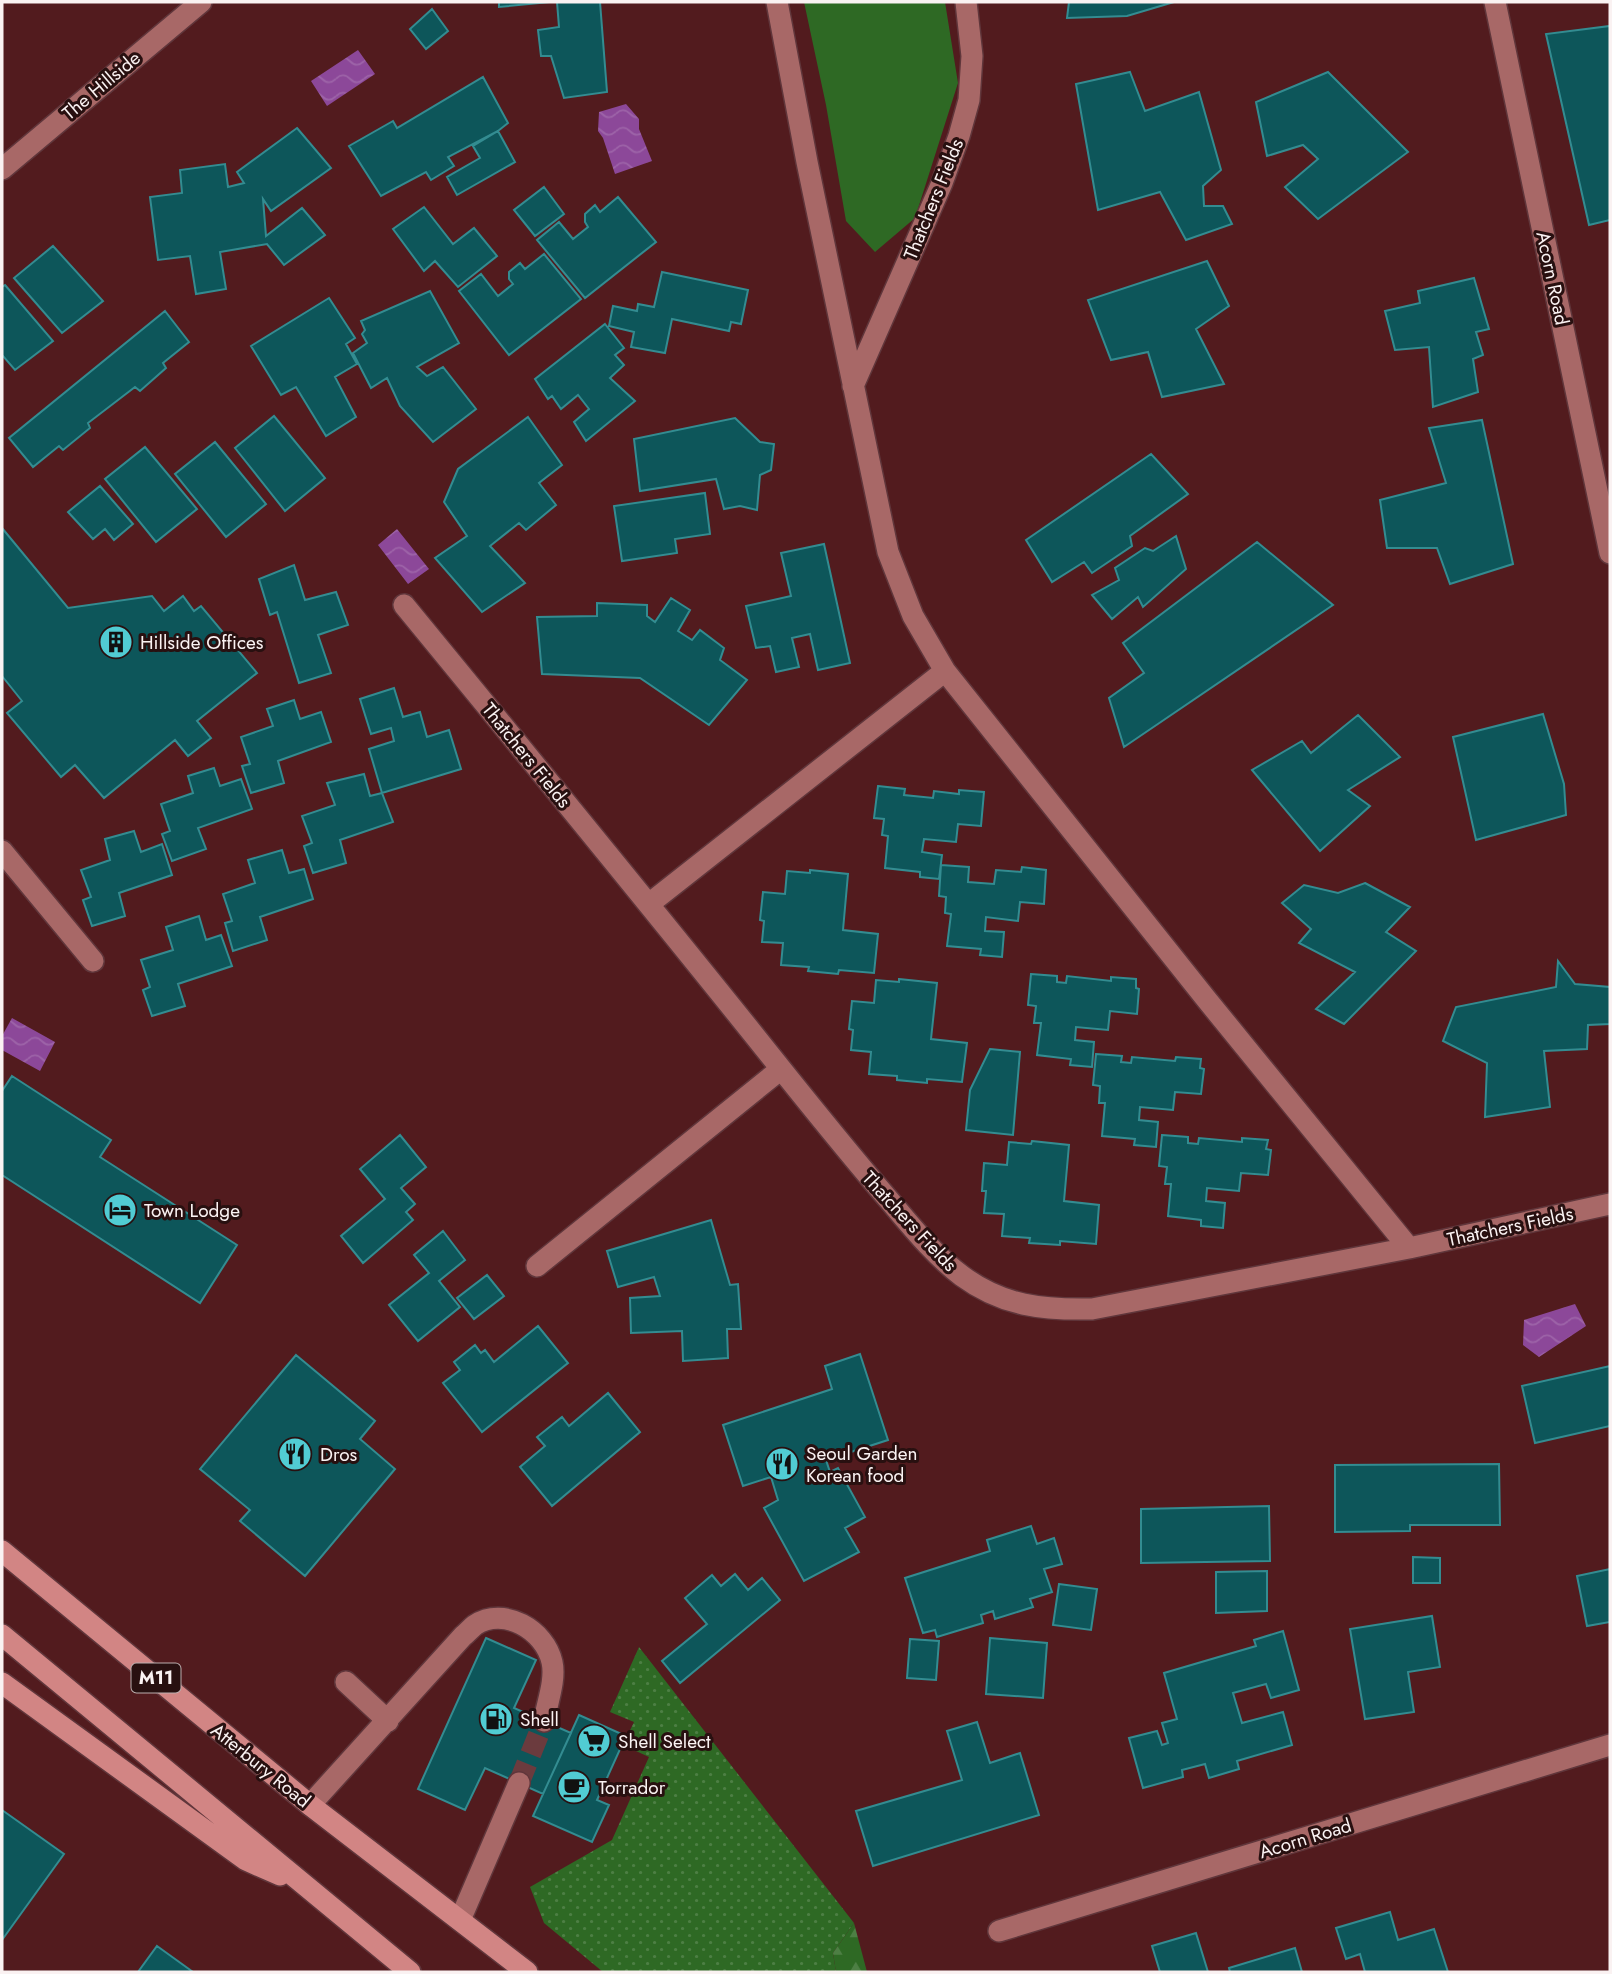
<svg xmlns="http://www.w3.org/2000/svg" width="1612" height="1974" viewBox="0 0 1612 1974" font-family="Jost,sans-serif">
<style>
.grass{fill:url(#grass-dots)}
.forest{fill:url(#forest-firs)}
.park{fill:#2e6924}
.water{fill:url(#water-waves)}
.building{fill:#0d565a;stroke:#338c91;stroke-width:2}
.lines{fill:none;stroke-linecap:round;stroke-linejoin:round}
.minor-tunnel{stroke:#6b3b3e;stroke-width:21;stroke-dasharray:21 10;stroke-linecap:butt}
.minor-casing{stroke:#60363b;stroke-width:24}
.major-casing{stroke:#60363b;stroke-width:24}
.minor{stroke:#a86867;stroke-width:21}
.major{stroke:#d28584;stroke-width:21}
.labels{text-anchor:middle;stroke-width:6;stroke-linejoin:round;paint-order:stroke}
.shield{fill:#281010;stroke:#bbaeae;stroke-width:2}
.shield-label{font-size:18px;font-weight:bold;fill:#faf2f2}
.street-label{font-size:19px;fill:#faf2f2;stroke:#281010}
.poi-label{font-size:19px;fill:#faf2f2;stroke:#281010;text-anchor:start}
</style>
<defs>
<pattern id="grass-dots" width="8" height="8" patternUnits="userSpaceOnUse" patternTransform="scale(1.75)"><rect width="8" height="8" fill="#2e6924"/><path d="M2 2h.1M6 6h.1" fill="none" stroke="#4d7f44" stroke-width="1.8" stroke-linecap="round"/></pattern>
<pattern id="forest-firs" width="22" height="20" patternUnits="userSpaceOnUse" patternTransform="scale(1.75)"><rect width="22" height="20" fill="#2e6924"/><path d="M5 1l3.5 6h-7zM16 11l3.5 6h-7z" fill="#4d7f44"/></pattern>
<pattern id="water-waves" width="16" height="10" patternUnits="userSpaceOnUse" patternTransform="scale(1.75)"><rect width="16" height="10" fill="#8c4899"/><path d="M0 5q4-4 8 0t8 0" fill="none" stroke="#9d63a8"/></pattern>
</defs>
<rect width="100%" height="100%" fill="#521b1e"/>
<path class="grass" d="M639 1647 854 1923 833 1953 836 1972H603L544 1923 530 1887 612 1840 649 1757 623 1745 634 1722 610 1712Z"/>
<path class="forest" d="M854 1923 867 1972H836L833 1953Z"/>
<path class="park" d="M804 2H945L958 83 915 218 875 252 846 221 826 105Z"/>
<path class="water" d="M358 50 375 74 327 106 311 81Z
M626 104 639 119V129L652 161 615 174 603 138 598 131 599 112Z
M397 529 429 569 408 584 378 545Z
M12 1018 55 1042 40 1071 2 1050V1036Z
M1575 1304 1586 1326 1539 1357 1523 1345 1524 1320Z"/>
<path class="building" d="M499 2H550L499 7Z
M557 2H600L607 92 564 98 551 56H541L538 30 559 27Z
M1069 2H1174L1127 16 1067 18Z
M432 9 448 31 426 49 410 29Z
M1610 26V220L1589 225 1546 34Z
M1130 72 1145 111 1199 92 1221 170 1203 186 1204 206H1223L1232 224 1186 240 1160 192 1098 210 1076 84Z
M1328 72 1408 152 1318 219 1285 187 1318 159 1303 145 1267 156 1256 102Z
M483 77 508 123 498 131 448 157 454 166 431 180 426 172 381 196 349 146 393 121 397 128Z
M297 128 331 168 271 211 263 199 266 236 302 208 325 235 284 265 267 244 220 252 226 289 196 294 190 256 158 260 150 197 182 193 180 170 225 164 228 187 244 183 237 172Z
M498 131 515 162 457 195 447 177 480 158 473 146Z
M544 187 564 214 535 236 514 210Z
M618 197 656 242 585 298 537 240 559 222 573 239 588 227 585 222V214L595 205 600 212Z
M424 207 453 244 474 228 497 256 458 287 435 261 424 271 393 229Z
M53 246 103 301 62 333 14 278Z
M544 254 581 299 509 355 459 291 481 274 498 296 513 284 509 279V272L520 263 525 269Z
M1207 261 1229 306 1196 329 1224 384 1162 397 1148 352 1111 360 1088 300Z
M662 272 748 290 741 324 731 322 729 331 672 319 665 353 631 347 634 332 609 326 613 306 637 311 638 304 654 307Z
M1474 278 1489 329 1476 332 1483 355 1473 359 1478 392 1433 407 1429 347 1395 350 1385 311 1420 303 1418 291Z
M5 285 53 341 15 370 2 355V287Z
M430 291 459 343 417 367 427 376 443 367 476 409 433 442 400 406 387 378 371 388 353 353 367 343 362 334 365 330 361 321Z
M329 298 355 338 346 344 357 364 335 377 356 417 326 436 296 387 281 395 251 346Z
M165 311 189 342 163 363 166 368 140 391 135 387 88 423 90 428 63 450 59 446 33 467 9 438Z
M605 324 624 348 615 355 624 365 610 378 635 401 586 441 574 422 589 409 578 395 561 409 552 396 548 399 535 379Z
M274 416 325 478 285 511 235 448Z
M528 417 562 465 539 483 556 505 526 530 519 523 490 546 525 583 482 612 435 558 467 536 444 502 458 469Z
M735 418 760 442 774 444 771 470 760 475 757 510 740 506 724 509 716 479 640 491 634 439Z
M1482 420 1513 564 1450 584 1437 548H1387L1380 500 1446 483 1429 428Z
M215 442 266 504 226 537 175 474Z
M145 447 197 509 156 542 105 479Z
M1151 454 1188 494 1130 536 1132 546 1092 573 1084 562 1052 582 1026 540Z
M100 486 133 524 114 540 105 529 93 539 68 512Z
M705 493 710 534 675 539 677 553 622 561 614 506Z
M2 528 68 608 152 596 164 611 183 596 194 611 201 606 257 673 197 721 211 738 188 756 175 740 104 798 75 765 61 777 7 713 22 701 2 676Z
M1176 536 1186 569 1143 607 1138 597 1112 619 1092 595 1119 580 1115 568 1145 548 1153 551Z
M1257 542 1333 605 1124 747 1109 698 1144 673 1123 643Z
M824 544 850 663 818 670 810 634 792 638 799 667 776 672 770 646 756 648 746 606 791 596 781 553Z
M294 565 305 600 336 592 348 625 318 635 331 673 299 683 277 612 270 615 259 579Z
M671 598 690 610 678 631 692 640 700 630 724 648 720 660 747 680 709 725 640 678 542 674 537 617 597 616V603L647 605V616L655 622Z
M394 688 403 717 420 712 427 737 449 730 461 769 382 793 369 749 394 741 391 728 371 734 360 699Z
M294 700 300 719 321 712 331 742 278 761 284 783 251 793 242 766 250 764 241 737 273 726 267 709Z
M1543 714 1564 784 1566 815 1476 840 1453 737Z
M1358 715 1400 757 1348 790 1370 806 1320 851 1252 770 1302 741 1311 753Z
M214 768 220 786 241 779 252 809 198 828 206 849 172 861 162 834 170 831 161 804 193 793 188 776Z
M364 774 370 796 382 793 393 822 340 840 346 863 313 873 304 846 312 843 302 816 335 805 327 783Z
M878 786 905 789 904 795 933 798 934 791 959 794V790L984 792 981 826 958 824 956 842 924 839 922 852 942 855 939 879 920 877V872L885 868 888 836 882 835 884 819 874 818Z
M134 831 141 852 162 844 172 875 119 893 125 916 92 926 83 900 91 897 81 870 110 860 105 839Z
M282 850 289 873 304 869 313 899 260 917 267 940 233 951 225 923 232 921 223 894 255 883 248 860Z
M941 865 969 867 968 882 994 884 996 870 1021 872 1022 867 1046 870 1044 904 1020 902 1018 921 986 917 985 931 1004 932 1002 957 980 955 981 949 947 946 951 914 945 913 946 897 939 896Z
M810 870 848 874 843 930 878 934 874 973 839 970 838 974 808 971 809 967 781 965 783 943 762 942 764 921 760 920 763 892 785 894 787 871 810 873Z
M1365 883 1410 907 1386 932 1416 951 1344 1024 1316 1009 1355 972 1299 943 1311 929 1282 903 1304 885 1338 893Z
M199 916 206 940 221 935 232 966 178 984 185 1006 152 1016 143 990 150 987 141 960 173 950 166 927Z
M1558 961 1575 984 1610 987V1024L1588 1025 1587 1049 1544 1051 1550 1107 1485 1117 1487 1063 1443 1041 1456 1007 1556 987Z
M1031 974 1057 976V982L1066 983 1067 976 1111 981V977L1136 979V988L1139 989 1137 1014 1110 1011 1108 1030 1076 1027 1075 1040 1094 1042 1092 1067 1070 1065 1071 1059 1037 1055 1041 1023H1034L1036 1006 1028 1005Z
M899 979 937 983 931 1039 967 1043 962 1082 927 1079V1083L897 1080V1076L869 1074 871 1052 851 1050 853 1030 849 1029 852 1001 874 1003 876 980 899 982Z
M990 1049 1020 1052 1013 1135 966 1130 970 1090Z
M1096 1054 1122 1056 1121 1062 1131 1063 1132 1057 1175 1061 1176 1057 1201 1059 1200 1068 1204 1069 1201 1094 1175 1092 1173 1110 1140 1107 1139 1120 1158 1122 1156 1147 1134 1145 1135 1139 1102 1136 1105 1103H1099L1100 1086 1093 1085Z
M12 1076 111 1140 100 1157 237 1245 200 1303 2 1175V1091Z
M400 1135 426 1167 401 1188 415 1204 406 1212 413 1220 363 1263 341 1236 385 1199 360 1169Z
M1162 1135 1188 1137V1143L1198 1144 1199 1138 1242 1142V1138L1268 1140 1266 1149 1271 1150 1268 1175 1241 1173 1239 1191 1207 1188 1206 1201 1225 1203 1223 1228 1201 1226V1220L1168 1216 1171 1184H1165L1167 1167 1159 1166Z
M1032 1141 1069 1145 1064 1201 1099 1205 1096 1244 1060 1241V1245L1029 1243 1030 1238 1002 1236 1004 1214 984 1213 986 1191H982L984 1163 1007 1165 1009 1142 1031 1144Z
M711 1220 730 1285 738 1284 741 1329H727L728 1358 683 1361 682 1331 631 1333 630 1298 660 1296 654 1277 618 1287 607 1251Z
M443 1231 465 1260 439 1281 460 1307 418 1341 389 1305 429 1273 414 1255Z
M487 1275 504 1296 474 1319 457 1298Z
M538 1326 568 1363 482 1432 443 1383 460 1370 454 1362 475 1345 481 1353 485 1350 494 1362Z
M860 1354 888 1440 826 1460 830 1472 838 1468 865 1517 845 1528 859 1552 804 1581 764 1508 778 1500 771 1477 743 1486 723 1425 832 1389 825 1366Z
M296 1355 375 1421 360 1439 395 1469 305 1576 240 1521 250 1510 200 1469Z
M1610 1366V1426L1535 1443 1522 1386Z
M608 1393 640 1432 552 1506 520 1467 545 1446 537 1437 562 1417 569 1426Z
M1499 1464 1500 1525H1410V1531L1335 1532V1465Z
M1269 1506 1270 1561 1141 1563V1509Z
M1031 1526 1037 1544 1054 1538 1062 1564 1044 1569 1052 1592 1030 1599 1033 1607 995 1619 993 1611 981 1615 983 1623 937 1637 935 1630 923 1633 905 1578 990 1551 987 1540Z
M1413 1557 1440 1558V1583H1413Z
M1610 1569V1622L1587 1626 1577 1576Z
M1267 1571V1611L1216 1613V1572Z
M735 1574 748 1590 762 1578 780 1600 680 1683 662 1661 707 1624 685 1598 712 1575 721 1586Z
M1059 1584 1097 1589 1091 1630 1053 1625Z
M1432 1616 1440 1667 1408 1672 1414 1712 1365 1719 1350 1629Z
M1283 1631 1299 1690 1271 1698 1266 1684 1233 1693 1242 1723 1283 1712 1292 1745 1237 1761 1239 1769 1209 1778 1205 1764 1182 1770 1183 1777 1143 1788 1129 1738 1157 1731 1162 1745 1168 1743 1162 1723 1177 1719 1164 1673 1256 1646 1254 1640Z
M486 1638 536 1660 514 1708 571 1733 543 1794 485 1768 465 1810 418 1789Z
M990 1638 1047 1643 1043 1698 986 1694Z
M910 1639 939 1641 936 1680 907 1678Z
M579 1715 626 1736 597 1800 609 1805 592 1842 533 1816Z
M977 1722 990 1763 1020 1753 1039 1815 873 1866 856 1811 962 1780 947 1731Z
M2 1810 64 1854 2 1940Z
M1390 1912 1398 1940 1434 1929 1448 1972H1365L1360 1954 1346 1959 1336 1928Z
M1196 1933 1208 1972H1160L1152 1946Z
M157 1946 193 1972H138Z
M1295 1948 1302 1972H1230L1229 1968Z"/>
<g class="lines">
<path class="minor-tunnel" d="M519 1783 544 1721"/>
<defs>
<path id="minor" d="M777 2 807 162 888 552 913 616 945 671 1207 1000 1409 1248
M1495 2 1610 553
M2 169 201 2
M853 386 942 183 959 136 969 100 972 56 966 2
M404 605C523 750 641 894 758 1040 801 1094 844 1148 889 1200 911 1226 934 1255 962 1276 1003 1306 1042 1310 1092 1309L1409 1248 1610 1204
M2 851 93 961
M649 904 945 671
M537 1266 781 1069
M346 1682 388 1721
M310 1805 463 1636C467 1633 471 1628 475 1625 504 1606 545 1630 552 1662 556 1680 547 1703 544 1721
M460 1920 519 1783
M999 1931 1610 1745"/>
<path id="major" d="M2 1551 310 1805 527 1972
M2 1635 410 1972
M2 1683 246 1860 280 1875"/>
</defs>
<use href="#minor" class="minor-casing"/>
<use href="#major" class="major-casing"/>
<use href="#minor" class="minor"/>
<use href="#major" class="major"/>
</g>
<defs>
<symbol id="building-disc" viewBox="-11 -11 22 22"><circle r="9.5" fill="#51ccd3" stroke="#281010"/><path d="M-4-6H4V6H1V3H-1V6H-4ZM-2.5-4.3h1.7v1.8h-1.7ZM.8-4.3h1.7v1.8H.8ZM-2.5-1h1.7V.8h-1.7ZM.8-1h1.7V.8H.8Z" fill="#111"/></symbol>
<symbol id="hotel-disc" viewBox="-11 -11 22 22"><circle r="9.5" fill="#51ccd3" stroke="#281010"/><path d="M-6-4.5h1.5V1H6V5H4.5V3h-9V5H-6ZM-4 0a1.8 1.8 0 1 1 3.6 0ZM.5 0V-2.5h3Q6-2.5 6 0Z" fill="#111"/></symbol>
<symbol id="restaurant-disc" viewBox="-11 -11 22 22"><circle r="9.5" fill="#51ccd3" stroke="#281010"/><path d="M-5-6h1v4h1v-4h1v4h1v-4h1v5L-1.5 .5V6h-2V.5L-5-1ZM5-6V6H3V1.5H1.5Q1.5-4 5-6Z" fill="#111"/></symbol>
<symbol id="fuel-disc" viewBox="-11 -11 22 22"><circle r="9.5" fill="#51ccd3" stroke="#281010"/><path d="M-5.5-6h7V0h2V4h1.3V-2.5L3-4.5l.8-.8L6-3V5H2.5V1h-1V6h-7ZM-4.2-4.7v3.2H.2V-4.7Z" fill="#111"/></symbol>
<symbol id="supermarket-disc" viewBox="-11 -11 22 22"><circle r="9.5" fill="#51ccd3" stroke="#281010"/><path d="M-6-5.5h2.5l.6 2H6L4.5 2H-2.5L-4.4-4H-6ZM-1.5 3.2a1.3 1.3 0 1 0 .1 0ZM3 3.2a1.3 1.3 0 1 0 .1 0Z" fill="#111"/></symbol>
<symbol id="cafe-disc" viewBox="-11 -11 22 22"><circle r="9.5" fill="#51ccd3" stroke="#281010"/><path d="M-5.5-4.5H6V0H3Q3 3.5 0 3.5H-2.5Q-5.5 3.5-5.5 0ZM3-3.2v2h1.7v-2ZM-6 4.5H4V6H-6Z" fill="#111"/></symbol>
</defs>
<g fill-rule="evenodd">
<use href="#building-disc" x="97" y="623" width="38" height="38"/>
<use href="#hotel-disc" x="101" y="1191" width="38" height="38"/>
<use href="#restaurant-disc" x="276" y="1435" width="38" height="38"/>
<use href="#restaurant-disc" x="763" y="1445" width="38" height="38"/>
<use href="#fuel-disc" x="477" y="1700" width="38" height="38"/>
<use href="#supermarket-disc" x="575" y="1722" width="38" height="38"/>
<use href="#cafe-disc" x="555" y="1768" width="38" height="38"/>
</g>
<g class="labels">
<rect class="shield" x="131.5" y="1663.5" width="49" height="29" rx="5"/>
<g class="shield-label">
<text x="156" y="1684">M11</text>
</g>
<g class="street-label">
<text transform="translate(101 85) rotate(-40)" y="7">The Hillside</text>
<text transform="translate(933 199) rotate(-68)" y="7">Thatchers Fields</text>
<text transform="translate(1553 278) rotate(78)" y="7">Acorn Road</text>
<text transform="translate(527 755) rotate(51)" y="7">Thatchers Fields</text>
<text transform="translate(910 1221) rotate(47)" y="7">Thatchers Fields</text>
<text transform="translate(1510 1226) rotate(-12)" y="7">Thatchers Fields</text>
<text transform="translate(261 1765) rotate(39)" y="7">Atterbury Road</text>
<text transform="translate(1305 1838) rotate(-17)" y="7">Acorn Road</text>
</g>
<g class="poi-label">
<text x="140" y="649">Hillside Offices</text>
<text x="144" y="1217">Town Lodge</text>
<text x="806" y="1460">Seoul Garden<tspan x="806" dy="22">Korean food</tspan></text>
<text x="320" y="1461">Dros</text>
<text x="520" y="1726">Shell</text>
<text x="618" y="1748">Shell Select</text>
<text x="598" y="1794">Torrador</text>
</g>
</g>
<rect width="1612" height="1974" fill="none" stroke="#faf2f2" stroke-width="7"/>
</svg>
